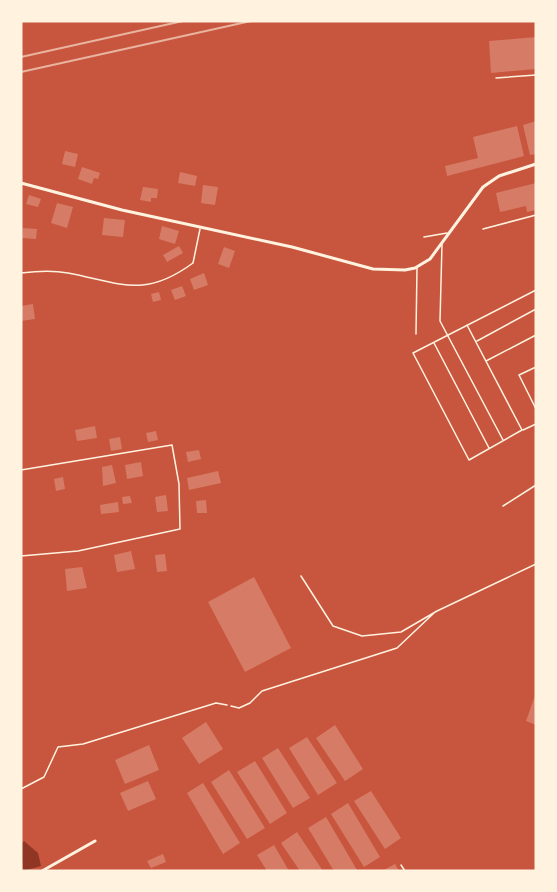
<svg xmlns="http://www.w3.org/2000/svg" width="557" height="892" viewBox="0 0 557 892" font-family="'Source Sans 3',sans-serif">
  <rect width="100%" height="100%" fill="#c8553d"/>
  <path fill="#8f3625" d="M24,841L38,853L41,866L23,871L21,844Z"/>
  <path fill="#d67c66" d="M536,37V69L491,73L489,41Z
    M536,121V154L530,155L523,125Z
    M517,126L524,156L447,176L445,166L478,158L473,137Z
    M65,151L78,154L75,167L62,164Z
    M82,167L100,173L98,179L94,178L92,184L78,179Z
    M180,172L197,176L195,186L178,183Z
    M536,183V210L527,212L526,206L500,212L496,193Z
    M203,185L218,187L215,205L201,203Z
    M143,187L158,189L157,198H151V202L140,200Z
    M29,195L41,199L38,207L26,204Z
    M57,203L73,207L67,228L51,223Z
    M104,218L125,220L123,237L102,235Z
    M162,226L179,231L175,244L159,239Z
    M23,228L37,229L36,239L22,238Z
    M179,246L183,253L167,262L163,255Z
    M224,247L235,251L229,268L218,264Z
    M204,273L208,285L194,290L190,279Z
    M182,286L186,296L175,300L171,290Z
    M159,292L161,300L153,302L151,294Z
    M33,304L35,319L21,321V306Z
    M95,426L97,438L77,441L75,430Z
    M156,431L158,440L148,442L146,433Z
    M120,437L122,449L111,451L109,439Z
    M199,450L201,459L188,462L186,452Z
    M141,462L143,476L127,479L125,465Z
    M112,465L116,483L103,486L102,467Z
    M218,471L221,483L189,490L187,478Z
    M63,477L65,489L56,491L54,479Z
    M166,495L168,511L157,512L155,497Z
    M130,496L132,503L123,504L122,497Z
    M206,500L207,513H197L196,501Z
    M118,502L119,512L101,514L100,505Z
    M131,551L135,569L117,572L114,555Z
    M165,554L167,571L157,572L155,555Z
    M82,567L87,588L67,591L65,569Z
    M254,577L291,648L245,672L208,602Z
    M536,693V725L526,721Z
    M206,722L223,749L199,764L182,738Z
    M335,725L363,769L345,781L316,738Z
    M307,737L337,783L318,795L289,748Z
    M149,745L159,770L125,784L115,760Z
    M278,748L310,798L293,808L262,758Z
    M255,761L287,813L270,824L237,772Z
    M229,770L265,828L247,839L211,782Z
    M148,781L156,799L128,811L120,793Z
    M203,783L240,843L223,854L187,793Z
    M371,791L401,838L385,849L354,801Z
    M348,803L380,857L364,867L331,814Z
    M326,817L357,870L355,871H334L308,828Z
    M297,832L323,871H300L281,843Z
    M274,845L289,871H267L257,855Z
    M163,854L166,862L151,868L147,861Z
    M395,864L399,871H382Z"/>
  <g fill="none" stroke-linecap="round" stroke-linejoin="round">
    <path stroke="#fff3e0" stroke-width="1.5" d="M21,789L44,777L58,747L83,744L216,703L227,705"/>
    <path stroke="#fff3e0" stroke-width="1.5" d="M496,78L536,75
      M483,229L536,215
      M424,237L447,233
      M442,244L440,321L503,440
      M21,273C37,271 52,270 68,273C121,283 144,299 193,263L200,229
      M467,325L522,430L469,460L413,353C454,332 495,311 536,290
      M416,334L417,268
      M477,341L536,309
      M434,343L489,448
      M486,361L536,335
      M536,367L519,375L536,409
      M523,430L536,424
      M21,470L172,445L179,484L180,529L78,551L21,556
      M503,506L536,485
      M301,576L333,626L362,636L401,632L437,611L536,564
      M231,706L239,708L250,703L262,691L397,648L434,613
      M401,865L405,871"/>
    <path stroke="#fff3e0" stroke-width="3" d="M21,183L122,210L292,247L373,269L405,270L415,268L430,259L483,187L499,176L536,164
      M42,871L95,841"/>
    <path stroke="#e9b49f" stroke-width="2" d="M21,57L183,21
      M21,72L251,21"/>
  </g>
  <rect width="557" height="892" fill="none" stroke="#fff3e0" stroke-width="45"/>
</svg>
